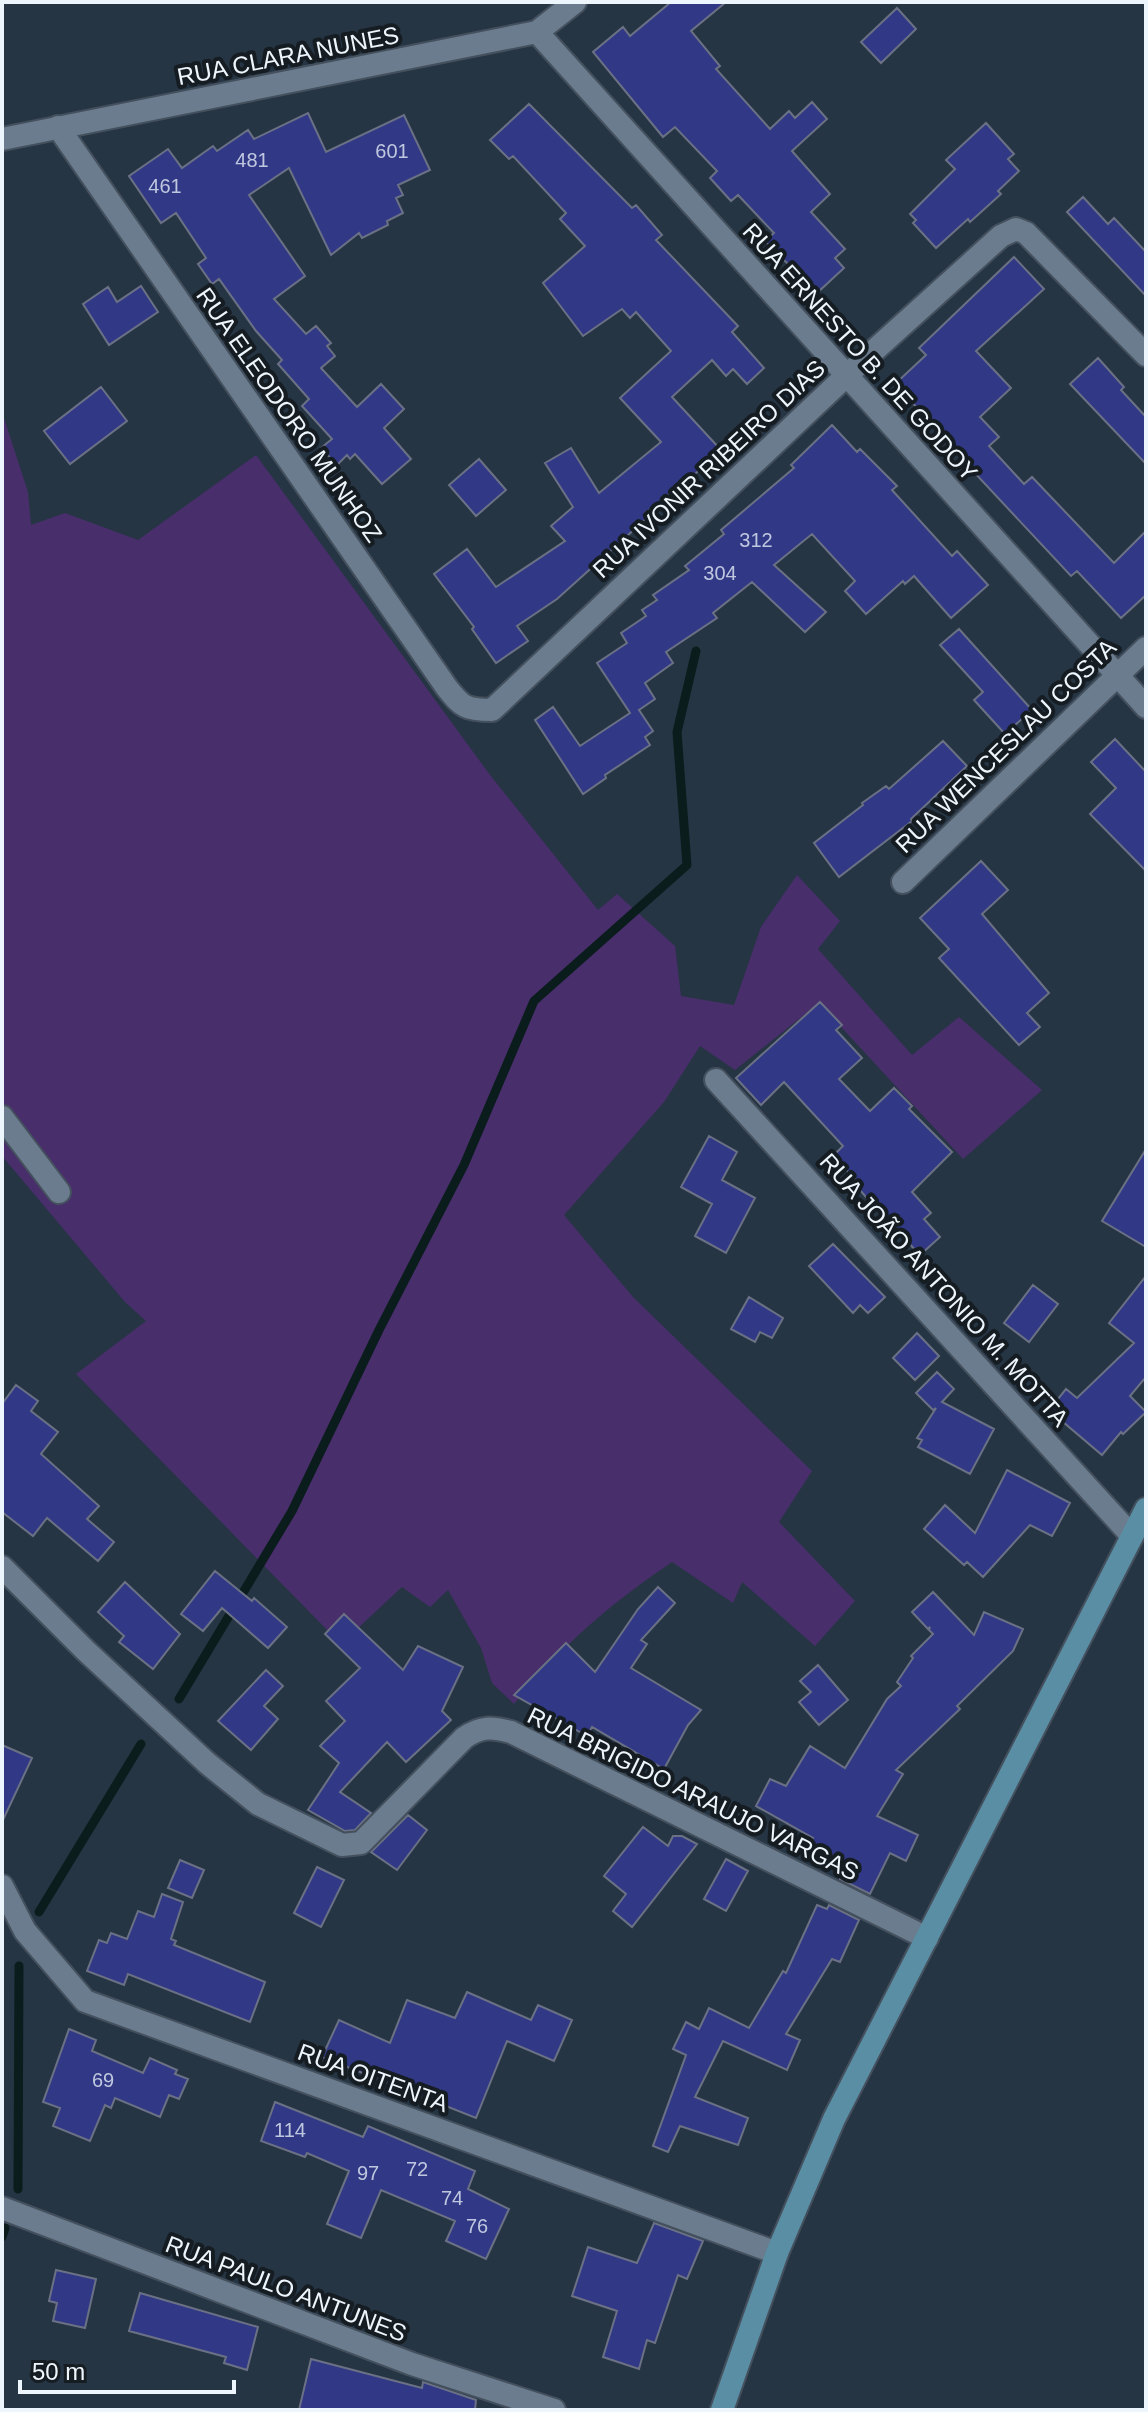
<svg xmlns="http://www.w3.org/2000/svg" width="1148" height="2412" viewBox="0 0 1148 2412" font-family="Arial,sans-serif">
  <rect width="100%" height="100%" fill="#263544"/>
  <path fill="#482e6b" d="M2,412L28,492L31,525L65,513L138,540L256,455L490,775L598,910L617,894L675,946L681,996L734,1005L761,927L797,875L840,921L818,949L912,1055L959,1017L1042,1090L963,1159L819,1003L735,1070L700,1046L664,1102L564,1215L633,1297L812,1471L779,1522L855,1601L815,1646L742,1582L733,1603L672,1562C610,1604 561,1646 514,1704L492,1683L481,1648L448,1590L430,1607L402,1587L358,1628L339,1642L76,1374L146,1321L125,1302L2,1156Z"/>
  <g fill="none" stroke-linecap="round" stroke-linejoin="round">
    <path stroke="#0a1d1c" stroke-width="9" d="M179,1699L292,1511L379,1330L464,1165L534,1001L687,865L677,732L696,651
      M39,1912L141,1744
      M18,2189L19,1966
      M2,2237L5,2228"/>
  </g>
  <path fill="#313986" stroke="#6b7185" stroke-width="2" d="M671,2H726L691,31L720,66L716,69L770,129L789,111L795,118L812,102L827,119L792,151L830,194L811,212L845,249L835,258L844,268L817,293L765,241L774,233L738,195L731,201L710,178L717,171L675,127L663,137L593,52L623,27L630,36Z
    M897,8L916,29L881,63L861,42Z
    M529,104L632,208L636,205L662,235L656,240L738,326L732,332L764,368L747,384L733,369L726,376L712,360L672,397L721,450L694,475L645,513L648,517L557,599L517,626L528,641L496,663L472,629L474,627L434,574L467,549L496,587L565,541L551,526L573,507L545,463L571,448L599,493L661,442L620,398L671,351L636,312L630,318L622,309L583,336L543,283L585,246L560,219L566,213L513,156L509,159L490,140Z
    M308,113L326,152L404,115L430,170L398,185L403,195L396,198L403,213L387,221L388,225L362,238L359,233L331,255L289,168L249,195L305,276L274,299L306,334L316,326L331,343L327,346L335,356L321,368L357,407L381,384L404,409L384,428L411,459L382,484L355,454L350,459L347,455L337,465L321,448L332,439L302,406L309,399L278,364L282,360L256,331L219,279L212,284L198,264L206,258L176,213L161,223L129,176L168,149L182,168L213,146L217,151L248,130L254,139Z
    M986,123L1014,154L1008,159L1019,171L998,191L1001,194L970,222L968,219L936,248L913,223L916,220L910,214L955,169L946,160Z
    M1083,197L1108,224L1114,218L1146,252V296L1067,212Z
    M1014,257L1044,289L976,351L1011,388L980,417L999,437L989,446L1024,484L1032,477L1114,563L1146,531V595L1121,618L1077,571L1071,576L944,440L946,439L895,384L926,355L919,348Z
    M141,286L158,312L109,345L83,304L108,287L117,302Z
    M1098,358L1124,387L1121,390L1146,417V464L1070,384Z
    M101,387L127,421L70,464L44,431Z
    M832,425L857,452L860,449L897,486L892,490L952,556L957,551L988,585L951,618L914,576L905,584L903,581L866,614L845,591L855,581L812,534L774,565L826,612L805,632L752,582L713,613L717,618L666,652L673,663L645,683L655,699L639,710L653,731L645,737L650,745L605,775L606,778L583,794L535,720L553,707L580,746L630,713L597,663L627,643L621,633L646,616L642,610L657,600L653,595L689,570L685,566L724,534L721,530L794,468L791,465Z
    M479,459L506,490L476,516L449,485Z
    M959,629L1032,710L1005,734L974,700L983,692L940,645Z
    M1115,739L1146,772V871L1090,814L1116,788L1091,762Z
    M943,741L967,766L911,819L912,821L839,877L814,843L863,805L862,803L886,786L889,789Z
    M981,861L1008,890L982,914L1049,993L1027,1013L1040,1027L1019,1045L939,958L949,949L920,918Z
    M820,1002L842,1025L836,1030L862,1058L839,1079L870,1111L894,1088L912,1106L909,1109L952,1152L912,1192L931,1213L924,1219L940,1237L920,1255L871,1203L854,1183L857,1181L833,1156L843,1146L784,1082L761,1105L736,1078Z
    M709,1136L737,1152L722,1180L755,1198L726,1253L695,1236L712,1204L681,1187Z
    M1146,1149V1247L1102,1221Z
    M833,1244L885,1297L868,1313L860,1305L853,1313L809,1266Z
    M1146,1276V1377L1130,1396L1146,1412L1123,1434L1121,1432L1102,1455L1049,1410L1066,1389L1077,1398L1134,1343L1109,1323Z
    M1033,1285L1058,1304L1029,1342L1004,1323Z
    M749,1297L783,1318L772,1338L760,1332L755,1342L731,1329Z
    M917,1333L939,1356L915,1380L893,1358Z
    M937,1372L954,1389L942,1402L994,1429L970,1474L918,1447L922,1440L917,1438L936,1408L933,1410L916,1393Z
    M16,1385L38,1401L31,1411L58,1432L41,1454L99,1506L87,1519L114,1542L98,1561L47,1518L33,1536L2,1512V1404Z
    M1007,1470L1070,1503L1052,1536L1030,1525L983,1577L967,1562L964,1565L924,1529L945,1505L975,1533Z
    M215,1571L252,1601L254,1598L287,1627L268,1648L222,1608L203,1631L181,1614Z
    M125,1582L180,1634L153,1669L119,1642L124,1636L98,1612Z
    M658,1587L675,1603L641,1640L647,1644L631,1668L701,1710L688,1725L664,1769L592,1727L587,1736L514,1695L566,1643L595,1672L638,1609Z
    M933,1592L974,1635L984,1612L1023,1629L1013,1651L957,1706L960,1709L896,1770L903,1774L877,1816L918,1835L906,1861L890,1853L870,1894L840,1879L847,1863L810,1845L813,1838L756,1806L770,1779L786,1786L810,1746L845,1768L887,1699L901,1686L897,1682L913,1658L911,1656L933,1634L929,1630L930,1627L928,1629L912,1612Z
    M344,1614L403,1670L418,1646L463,1667L442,1711L451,1720L406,1762L387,1742L340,1792L371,1813L355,1830L345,1831L308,1810L339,1763L320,1746L345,1721L326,1701L360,1668L325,1634Z
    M818,1665L848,1700L819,1725L799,1702L811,1692L800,1681Z
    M266,1670L283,1686L264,1706L278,1719L251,1750L218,1721Z
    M2,1745L32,1758L2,1822Z
    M408,1815L427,1830L397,1870L371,1852Z
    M643,1827L668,1846L673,1836H682L697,1844L632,1927L613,1911L626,1894L604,1876Z
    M726,1859L748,1871L726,1911L704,1899Z
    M180,1860L204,1870L192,1898L168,1888Z
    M317,1867L344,1880L321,1927L294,1913Z
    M162,1894L183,1902L171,1939L176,1941L174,1945L265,1982L250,2022L128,1974L124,1985L87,1971L99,1940L107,1943L111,1933L127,1939L138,1911L154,1917Z
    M817,1905L827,1909L829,1905L859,1920L840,1962L832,1959L786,2034L800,2040L787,2070L723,2041L695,2097L748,2118L738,2145L680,2126L668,2152L653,2146L686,2055L673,2049L686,2022L699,2029L709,2008L749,2028L783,1971L786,1973Z
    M467,1992L531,2020L538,2005L572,2020L554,2061L507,2041L476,2118L322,2057L339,2020L390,2043L407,2000L455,2018Z
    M69,2029L96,2040L92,2051L143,2073L150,2058L177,2070L175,2074L188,2079L179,2099L169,2095L160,2117L115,2098L111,2108L105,2105L90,2141L53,2126L60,2108L43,2102Z
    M275,2102L363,2137L368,2126L475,2171L468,2189L509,2209L486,2259L446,2241L455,2221L381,2190L361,2238L327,2224L349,2171L307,2153L305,2157L261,2141Z
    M654,2223L703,2241L687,2279L678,2275L655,2343L647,2340L639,2369L603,2357L617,2311L572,2296L588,2247L637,2263Z
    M56,2270L96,2279L85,2328L53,2321L57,2303L49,2301Z
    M140,2293L258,2327L247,2370L224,2363L226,2357L129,2331Z
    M311,2359L422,2388L423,2382L476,2400L475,2410H299Z"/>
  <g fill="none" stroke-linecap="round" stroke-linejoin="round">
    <g stroke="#44505d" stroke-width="26">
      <path id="minor" d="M537,32L1146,707
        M58,127L447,688C462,707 466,710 492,710L846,376L1001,236L1016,229L1026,233L1146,355
        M903,882L1146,648
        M716,1080L1132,1536
        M2,1117L59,1192
        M2,1567L85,1650L207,1763L258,1804L342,1845L361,1843L464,1738C481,1726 492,1727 511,1732L927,1938
        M2,1886L25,1931L85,2001L777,2253
        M2,2208L412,2364L554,2410"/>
    </g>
    <g stroke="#44505d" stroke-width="26">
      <path id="tertiary" d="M2,139L537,32L575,2"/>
    </g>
    <g stroke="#44505d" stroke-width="26">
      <path id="secondary" d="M722,2410L777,2253L834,2119L1146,1509"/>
    </g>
    <use href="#minor" stroke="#6a7c8d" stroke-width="22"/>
    <use href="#tertiary" stroke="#6a7c8d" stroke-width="22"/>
    <use href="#secondary" stroke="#5a8ea4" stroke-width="22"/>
  </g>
  <g text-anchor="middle" stroke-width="8" stroke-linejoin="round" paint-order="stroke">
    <g font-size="20" fill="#bfc7df">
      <text x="392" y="158">601</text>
      <text x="252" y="167">481</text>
      <text x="165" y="193">461</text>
      <text x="756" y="547">312</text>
      <text x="720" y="580">304</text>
      <text x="103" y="2087">69</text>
      <text x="290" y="2137">114</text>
      <text x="417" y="2176">72</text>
      <text x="368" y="2180">97</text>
      <text x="452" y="2205">74</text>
      <text x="477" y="2233">76</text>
    </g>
    <g font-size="24" fill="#eef6fd" stroke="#151c22">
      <text transform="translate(288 56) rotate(-11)" y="8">RUA CLARA NUNES</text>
      <text transform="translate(860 352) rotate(48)" y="8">RUA ERNESTO B. DE GODOY</text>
      <text transform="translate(289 415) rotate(55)" y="8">RUA ELEODORO MUNHOZ</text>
      <text transform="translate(709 469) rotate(-43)" y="8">RUA IVONIR RIBEIRO DIAS</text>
      <text transform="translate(1006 746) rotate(-44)" y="8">RUA WENCESLAU COSTA</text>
      <text transform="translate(944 1290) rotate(48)" y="8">RUA JOÃO ANTONIO M. MOTTA</text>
      <text transform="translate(693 1794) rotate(26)" y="8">RUA BRIGIDO ARAUJO VARGAS</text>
      <text transform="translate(373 2078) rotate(20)" y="8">RUA OITENTA</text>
      <text transform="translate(286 2289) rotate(21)" y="8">RUA PAULO ANTUNES</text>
    </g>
  </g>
  <rect width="1148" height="2412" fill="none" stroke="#eef6fd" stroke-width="8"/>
  <path d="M20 2380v12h214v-12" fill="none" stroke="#eef6fd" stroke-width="4"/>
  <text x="32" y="2380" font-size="24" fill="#eef6fd" stroke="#151c22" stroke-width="6" paint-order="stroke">50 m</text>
</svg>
